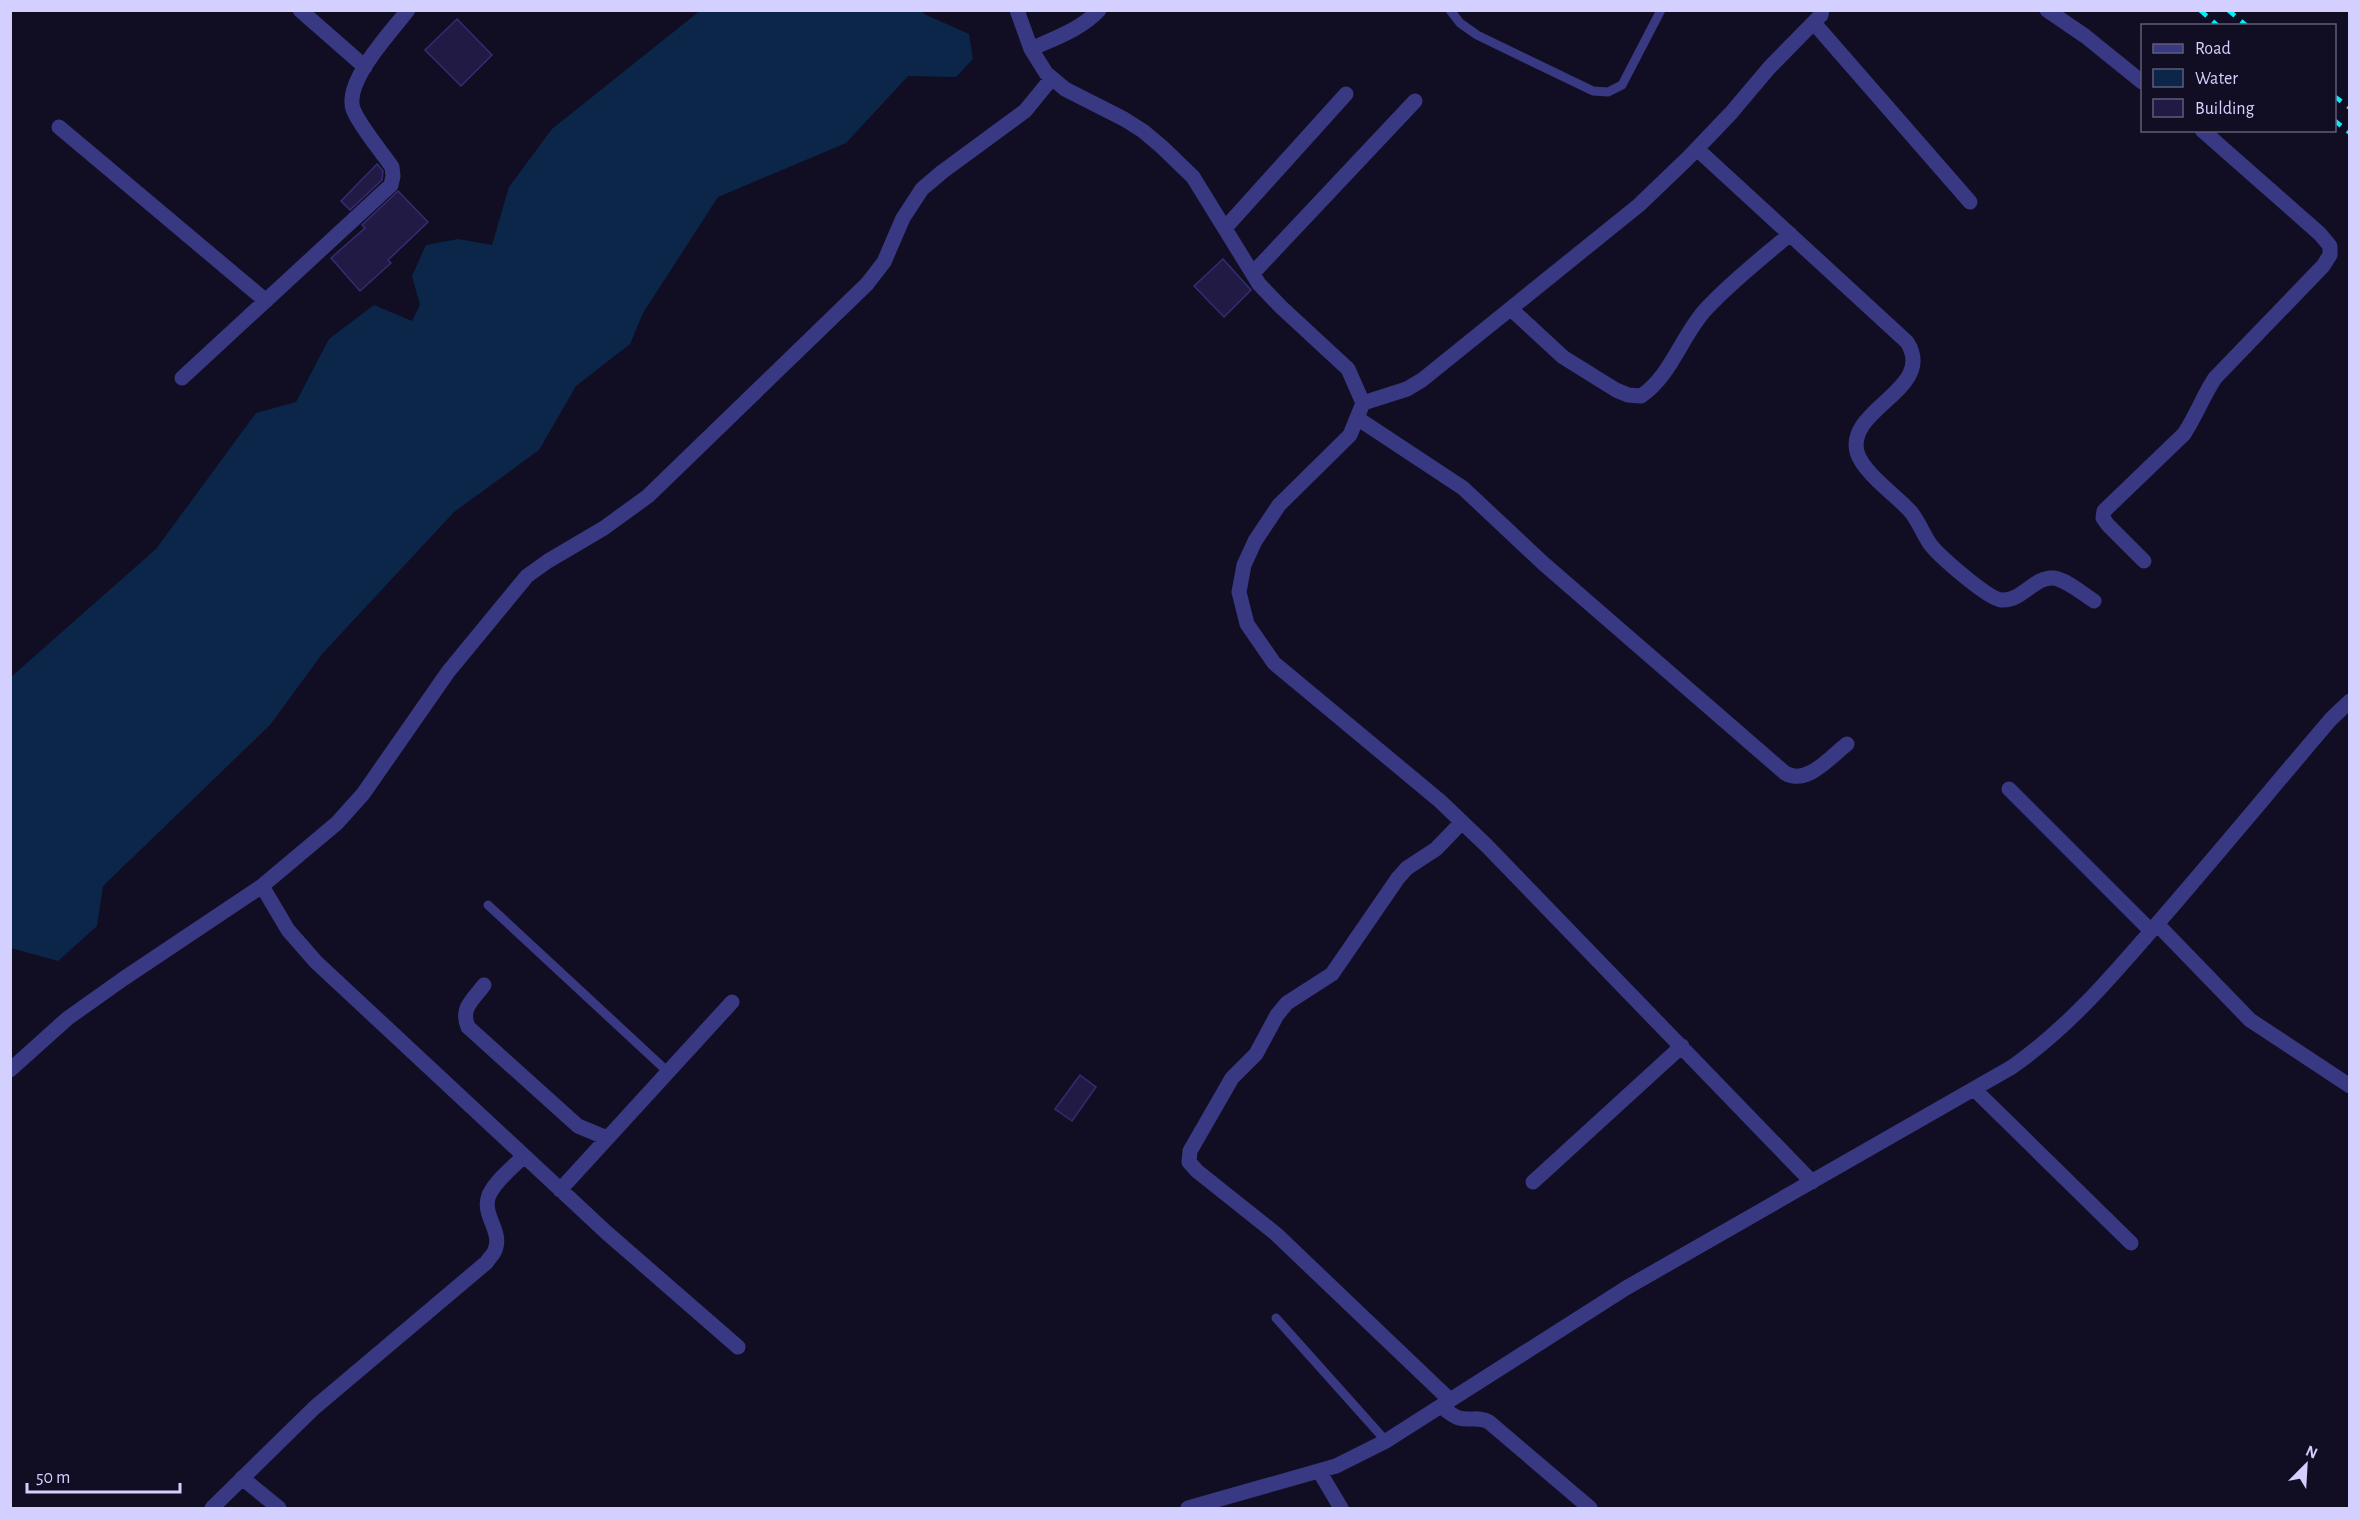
<svg xmlns="http://www.w3.org/2000/svg" width="2360" height="1519" viewBox="0 0 2360 1519" font-family="'Alegreya Sans',sans-serif">
  <rect width="100%" height="100%" fill="#110e23"/>
  <path fill="#0c2649" d="M701,10L922,11L924,14L969,34L973,59L956,77L908,76L846,143L718,197L643,313L630,344L576,386L539,450L454,512L322,654L270,725L103,886L97,926L58,961L11,948V677L156,549L256,413L296,402L329,339L374,305L412,321L420,305L412,276L426,245L458,239L492,245L509,187L552,129Z"/>
  <path fill="#201a44" stroke="#362c71" stroke-width="1.5" d="M457,19L492,55L461,86L425,50Z
    M377,164L383,171L382,180L350,210L341,201Z
    M398,191L428,222L388,260L391,263L360,291L331,258L365,228L362,225Z
    M1223,259L1251,290L1224,317L1194,286Z
    M1080,1075L1096,1087L1072,1121L1055,1109Z"/>
  <g fill="none" stroke-linecap="round" stroke-linejoin="round">
    <path stroke="#393983" stroke-width="9" d="M1450,10L1460,23L1477,35L1593,91L1608,92L1622,85L1661,10
      M488,905L668,1072
      M1276,1318L1386,1441"/>
    <path stroke="#393983" stroke-width="15" d="M300,10L365,67
      M1017,10L1031,49L1046,73L1065,89L1124,119L1143,131L1162,147L1193,177L1259,284L1281,307L1348,369L1363,403L1350,435L1279,505L1255,541L1244,565L1239,592L1247,624L1274,663L1440,801L1487,846L1812,1182
      M2047,10L2085,36L2142,82
      M1814,23L1970,202
      M1031,49C1055,38 1080,30 1099,10
      M59,127L266,301
      M1697,149L1907,342C1937,389 1846,408 1857,452C1863,473 1897,496 1911,512C1919,522 1923,534 1930,544C1939,556 1987,598 2001,600C2022,602 2034,576 2054,578C2067,580 2083,594 2094,601
      M1226,227L1346,94
      M1253,273L1415,101
      M1511,309L1563,357L1616,390L1628,395L1641,396C1672,375 1682,334 1707,308C1732,281 1762,258 1790,234
      M182,378L391,185L393,176L392,167C381,151 359,125 353,109C344,81 391,32 408,10
      M1363,403L1407,389L1422,380L1639,205L1688,158L1731,113L1769,68L1821,15L1822,10
      M1357,418L1463,488L1544,564L1785,773C1807,786 1830,757 1847,744
      M2144,561L2108,525L2103,518L2104,511L2184,434C2196,416 2203,396 2215,378L2323,266L2330,255V246L2320,234L2202,130
      M2009,789L2151,931
      M262,886L288,930L316,962L607,1233L738,1347
      M2157,924L2250,1020L2350,1086
      M484,985C473,1000 460,1008 468,1027L578,1126L607,1138
      M10,1070L68,1018L123,979L262,886L337,823L363,794L448,672L527,576L548,561L604,528L648,496L867,284L884,262L903,218L922,189L942,172L1025,111L1052,78
      M1975,1090L2131,1243
      M1533,1182L1682,1046
      M560,1190L732,1002
      M1450,1400L1276,1234L1197,1171L1189,1162L1190,1151L1232,1078L1256,1054L1277,1015L1287,1003L1332,974L1398,878L1407,868L1436,849L1462,822
      M1441,1406C1446,1410 1452,1416 1459,1418C1470,1421 1479,1416 1489,1422L1590,1508
      M1319,1471L1341,1508
      M242,1478L279,1508
      M212,1508L314,1408L487,1262C489,1258 494,1254 495,1250C503,1231 481,1215 489,1195C496,1180 513,1167 524,1156
      M1188,1508L1336,1466L1386,1441L1626,1288L2012,1067C2070,1026 2111,977 2157,924C2216,856 2273,787 2331,719L2350,701"/>
    <path stroke="#00effb" stroke-width="4.5" stroke-dasharray="9 8" stroke-linecap="butt" d="M2200,10L2218,26
      M2228,10L2247,26
      M2334,96L2350,108
      M2334,120L2350,133"/>
  </g>
  <rect width="2360" height="1519" fill="none" stroke="#d3d0ff" stroke-width="24"/>
  <rect x="2141" y="24" width="195" height="108" fill="#110e23" stroke="#5f5c7b" stroke-width="1.5"/>
  <rect x="2153" y="44" width="30" height="9" fill="#393983" stroke="#5f5c7b" stroke-width="1.5"/>
  <text x="2195" y="54" font-size="18" fill="#d3d0ff">Road</text>
  <rect x="2153" y="69" width="30" height="18" fill="#0c2649" stroke="#5f5c7b" stroke-width="1.5"/>
  <text x="2195" y="84" font-size="18" fill="#d3d0ff">Water</text>
  <rect x="2153" y="99" width="30" height="18" fill="#201a44" stroke="#5f5c7b" stroke-width="1.5"/>
  <text x="2195" y="114" font-size="18" fill="#d3d0ff">Building</text>
  <g transform="translate(2306 1465) rotate(24)" stroke="#110e23" stroke-width="4.5" paint-order="stroke">
  <path d="M0-4.5L10 22L0 15L-10 22Z" fill="#d3d0ff"/>
  <text y="-9" font-size="16" font-weight="bold" text-anchor="middle" fill="#d3d0ff">N</text>
  </g>
  <path d="M27 1483v9h153v-9" fill="none" stroke="#d3d0ff" stroke-width="3"/>
  <text x="36" y="1483" font-size="18" fill="#d3d0ff" stroke="#110e23" stroke-width="4.5" paint-order="stroke">50 m</text>
</svg>
